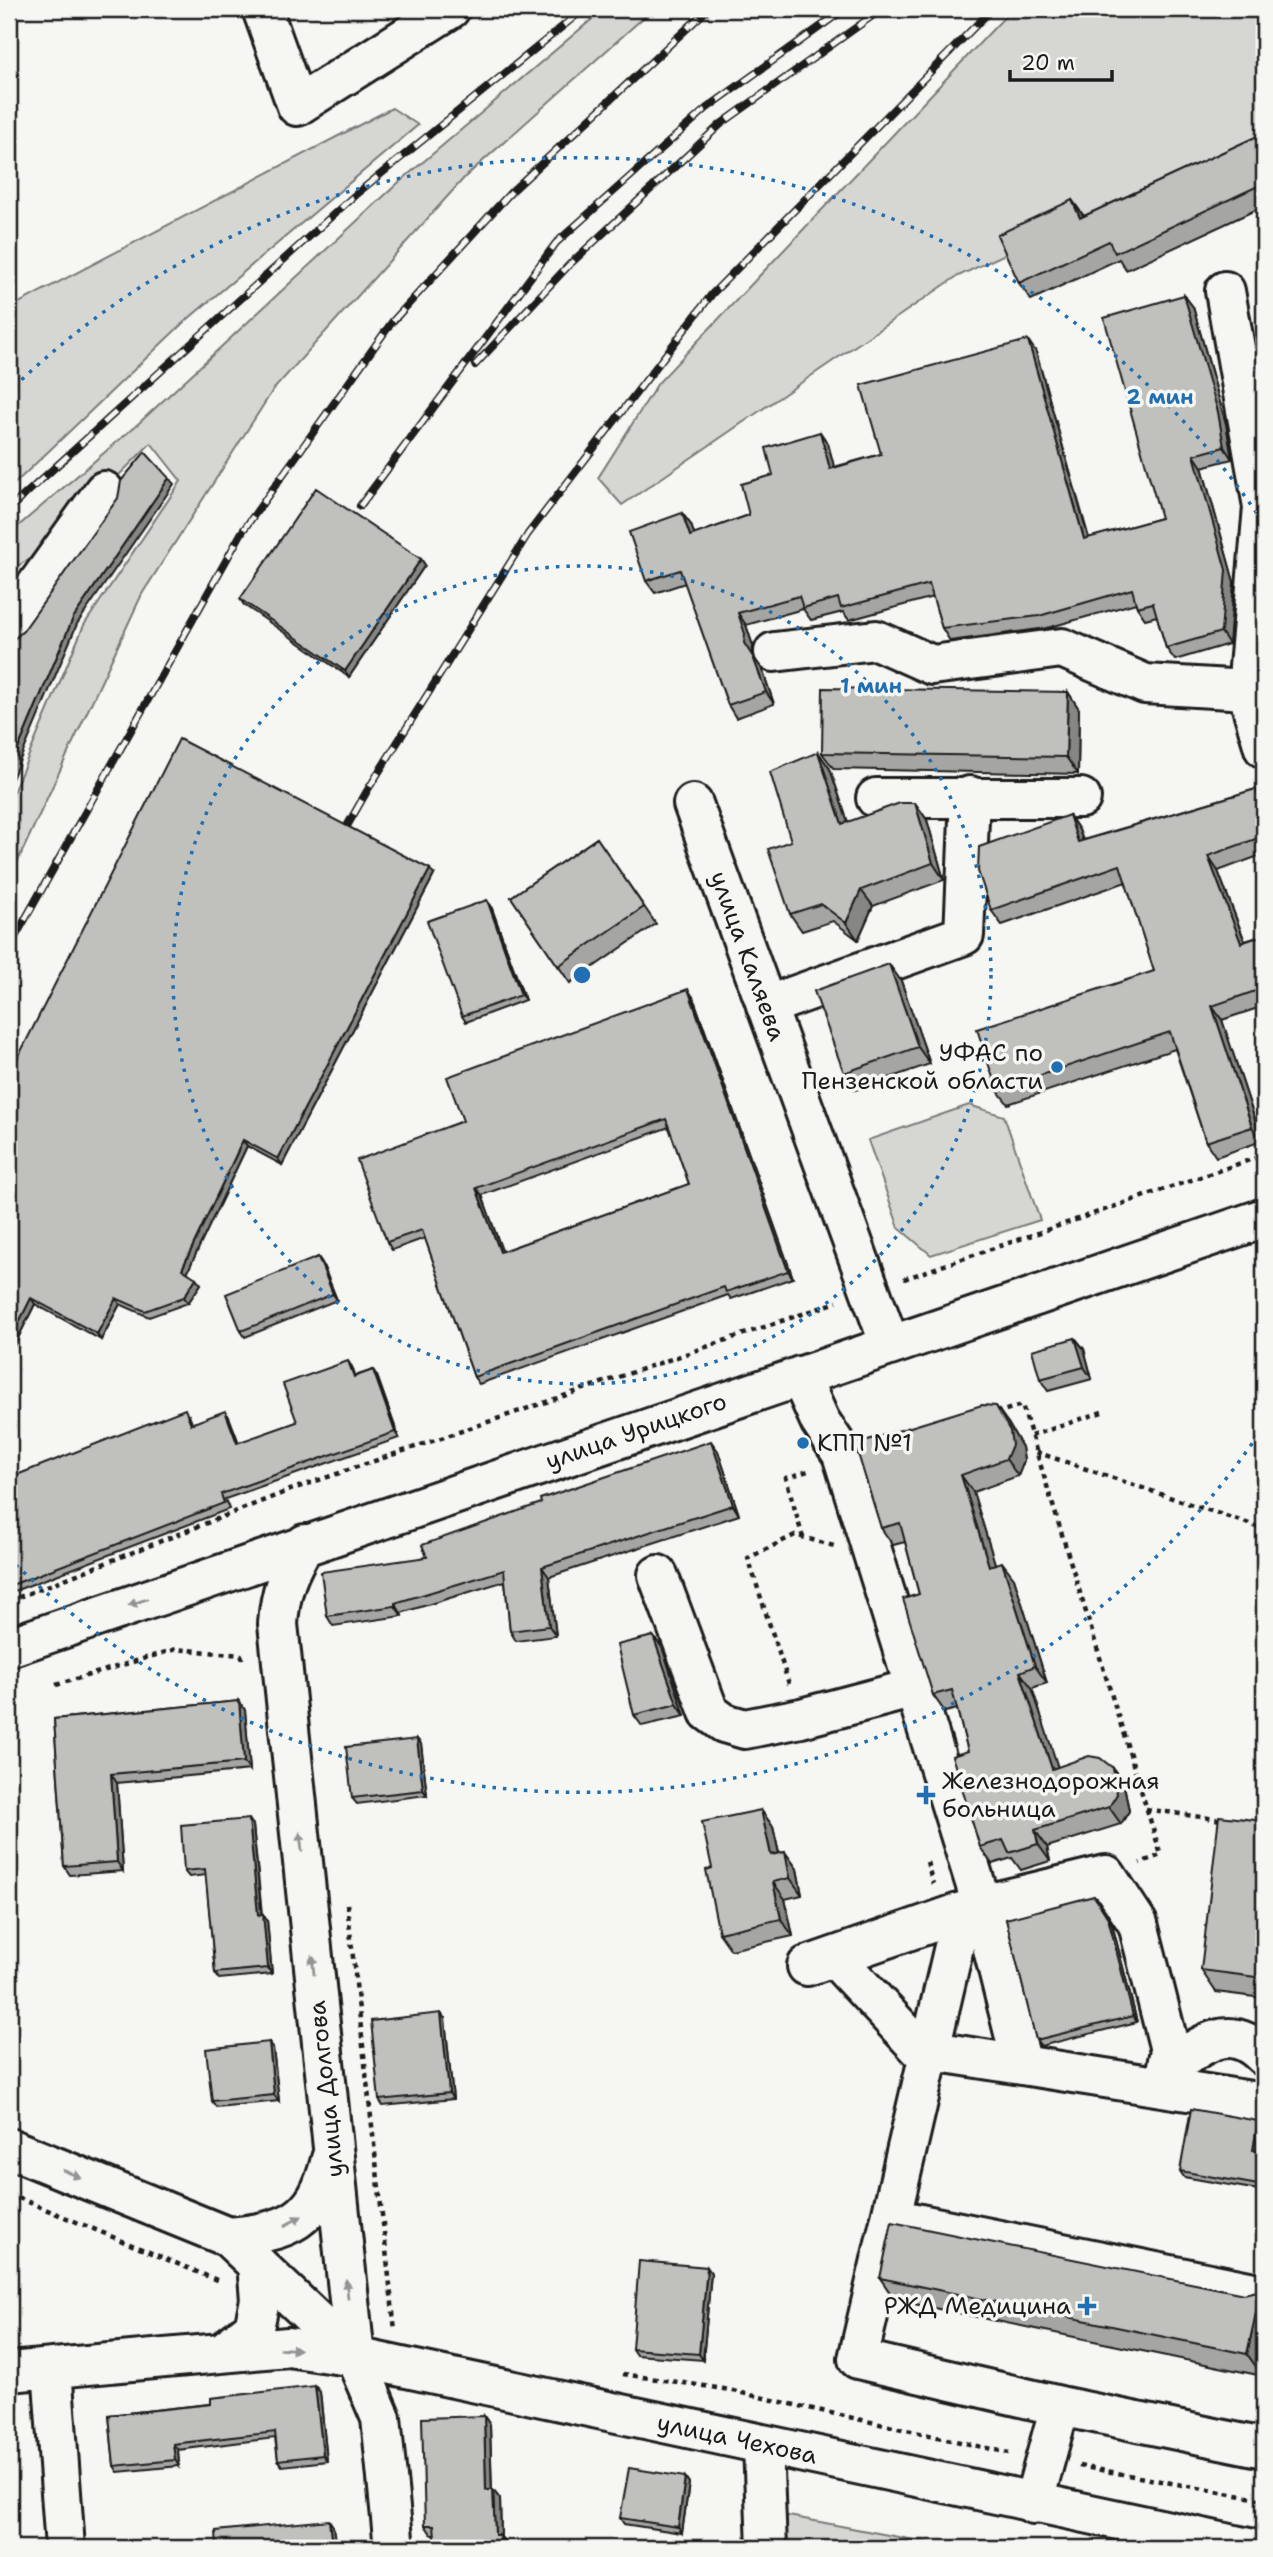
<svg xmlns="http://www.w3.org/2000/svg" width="1273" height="2557" viewBox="0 0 1273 2557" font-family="'Shantell Sans',sans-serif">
  <rect width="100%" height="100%" fill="#f6f6f2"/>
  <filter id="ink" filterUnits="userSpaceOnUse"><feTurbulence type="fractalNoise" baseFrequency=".0143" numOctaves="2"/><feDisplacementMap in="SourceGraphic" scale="14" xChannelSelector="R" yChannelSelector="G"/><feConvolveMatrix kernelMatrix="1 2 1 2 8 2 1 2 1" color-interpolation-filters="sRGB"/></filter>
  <g filter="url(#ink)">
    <path fill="#d6d6d2" stroke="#797977" stroke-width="2" d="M604,9H653L465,177L273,390L142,594L9,880V802L84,625L181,481L151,443L44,550L9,571V534L139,423L397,184Z
      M1012,9H1264V156L1084,217L956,277L622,505L598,478L658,383Z
      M392,108L418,125L182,324L9,489V308Z
      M969,1105L1004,1116L1040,1220L931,1255L899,1228L868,1140Z
      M778,2514L956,2548H780Z"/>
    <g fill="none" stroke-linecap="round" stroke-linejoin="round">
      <g stroke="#1c1c1c" stroke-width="44">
        <path id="minor" d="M262,9L297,106L450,9
          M1225,291L1263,507L1247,690L1264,748
          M9,624L104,491
          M774,652L876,640L932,665L1062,648L1145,684L1247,690
          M876,798H1081
          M693,804L890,1345
          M766,1006L964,935L970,796
          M800,1376L820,1421L842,1454L982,1905L807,1966
          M658,1575L709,1712L724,1723L745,1729L801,1718L915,1688
          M962,1912L858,2359L1060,2406
          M834,1957L920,2049L1022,2065
          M1166,2071C1198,2047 1228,2019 1264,2056
          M1163,2087L1170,2050L1138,1924L1106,1875L982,1905L1022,2065L1264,2103
          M891,2218L1264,2294
          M224,2351L254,2328L260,2300L257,2264
          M52,2368L65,2548
          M9,2372L288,2347L355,2357
          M763,2445L767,2548
          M1033,2504L1060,2406L1264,2448"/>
      </g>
      <g stroke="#1c1c1c" stroke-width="44">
        <path id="major" d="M305,1544C288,1571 280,1592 278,1624L355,2357L381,2418L394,2548
          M9,1647L1264,1218
          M9,2148L228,2237L355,2357
          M228,2237C289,2231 316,2222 331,2159
          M355,2357L1249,2548"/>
      </g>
      <path stroke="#1c1c1c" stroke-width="4.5" stroke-dasharray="5 5" stroke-linecap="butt" d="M904,1279L1264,1155
        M996,1413L1022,1405L1161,1855L1140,1863
        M1031,1436L1102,1412
        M1036,1452L1264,1529
        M803,1538L786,1478L811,1470
        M9,1601L293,1489L837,1302
        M789,1684L748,1558L795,1535L834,1546
        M56,1685L176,1649L241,1655L243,1660
        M1146,1809L1222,1820
        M1257,1824L1264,1740
        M927,1862L933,1884
        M347,1904L395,2330
        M9,2194L219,2281
        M623,2374L724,2389L1009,2453
        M1079,2466L1264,2500"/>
      <use href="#minor" stroke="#f6f6f2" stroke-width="38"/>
      <use href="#major" stroke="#f6f6f2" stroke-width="38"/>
      <g stroke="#1c1c1c" stroke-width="8">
        <path id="rail" d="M475,365L569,265L721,124L882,9
          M360,506L556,243L707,108L845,9
          M9,509L355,195L584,9
          M338,842L367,791L528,534L712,294L992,9
          M9,948L242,532L392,322L512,191L708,9"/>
      </g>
      <use href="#rail" stroke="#f6f6f2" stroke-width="5" stroke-dasharray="16" stroke-linecap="butt"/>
    </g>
    <path fill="#a5a5a3" stroke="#1c1c1c" stroke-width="2" fill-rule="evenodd" d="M1264,133V206L1126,270L1119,259L1031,300L1019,283L1072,200L1084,216Z
      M1184,295L1193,307L1226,424L1232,459L1202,467L1234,582L1229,644L1175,660L1166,648L1157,616L1145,619L1137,607L1136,603L1047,628L950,641L942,628L933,597L849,620L843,612L811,620L803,609L746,625L753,646L752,655L762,669L774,704L736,718L728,705L685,583L655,593L646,581L682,513L691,525L694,535L749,515L773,475L820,432L828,444L834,467L881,454L1036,352L1089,538L1161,518Z
      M421,559L425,565L349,677L244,605L240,599Z
      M1068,692L1079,709L1078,774L834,769L822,753Z
      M818,752L830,769L848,822L915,803L927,820L944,880L873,906L858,940L833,921L802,931L790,914L791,841Z
      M1256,789L1264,801V854L1218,871L1245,941L1264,935V1006L1222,1020L1262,1141L1216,1157L1206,1142L1175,1049L1008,1104L997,1090L1154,971L1126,882L1002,925L991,910L1069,815L1079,830L1083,840Z
      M597,838L656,924L570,983L511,897Z
      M434,875L282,1165L247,1146L187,1272L201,1284L188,1303L149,1317L120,1304L101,1340L35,1304L9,1356V1075Z
      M491,906L525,1000L466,1022L462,1016Z
      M901,981L930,1064L855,1090L844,1073Z
      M693,997L793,1278L731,1299L728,1295L479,1384L474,1377L425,1238L392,1250L387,1242L463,1121ZM669,1127L689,1184L502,1251L482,1195Z
      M318,1257L322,1263L337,1300L245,1337L241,1331Z
      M1075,1338L1084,1349L1092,1379L1048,1391L1040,1379Z
      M352,1367L355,1376L373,1370L377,1376L399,1438L225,1499L229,1509L9,1593V1478L189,1415L192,1423L229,1417L239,1443L297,1422Z
      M1008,1423L1022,1447L1024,1461L1018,1476L973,1492L995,1564L1014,1578L1047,1683L1032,1688L1057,1767L1113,1768L1124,1785L1129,1811L1121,1824L1047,1847L1050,1861L1021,1870L1012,1858L992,1864L980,1847L968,1751L957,1709L945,1712L933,1695L919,1594L905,1542L893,1545L881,1528Z
      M718,1451L739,1515L549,1577L556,1636L516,1641L510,1631L505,1581L401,1613L402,1616L333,1626L327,1616L427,1557Z
      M653,1636L662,1647L685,1716L642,1726L634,1715Z
      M239,1701L245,1710L250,1770L117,1783L123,1871L70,1875L64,1866L54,1719Z
      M417,1739L421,1744L427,1795L357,1804L352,1798Z
      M761,1810L773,1827L779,1853L785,1852L797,1869L802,1895L785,1899L793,1936L731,1950L719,1933L712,1868Z
      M1264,1821V1998L1216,1992L1201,1970Z
      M253,1825L262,1914L267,1920L272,1974L219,1979L215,1973L206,1875L189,1877L184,1871Z
      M1112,1924L1137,2022L1041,2046L1036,2040Z
      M445,2019L453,2099L383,2106L379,2100Z
      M269,2042L273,2048L279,2101L216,2107L212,2101Z
      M1262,2127L1258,2151L1264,2153V2191L1184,2177L1180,2171Z
      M707,2267L711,2273L703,2360L636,2355L632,2349Z
      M880,2278L1244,2294L1261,2290L1264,2295V2368L1263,2376L895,2300Z
      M320,2392L327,2461L282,2466L278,2460L275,2438L178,2450L179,2466L118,2472L114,2466L109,2415Z
      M484,2416L490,2425L492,2490H493L500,2499L501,2537L506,2544L507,2548H436L435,2534H431L425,2525Z
      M685,2477L689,2483L682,2533L624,2524L620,2518Z"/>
    <path fill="#868684" stroke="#1c1c1c" stroke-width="2" d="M1072,200L1084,217L1080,218Z
      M1184,295L1193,307L1226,424L1232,459L1224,447Z
      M1028,340L1036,352L1092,551L1084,539Z
      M820,432L828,444L838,481L830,469Z
      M1194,455L1202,467L1234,582L1229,644L1221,632Z
      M169,478L174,484L77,624L9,786V770L73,618Z
      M682,513L691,525L699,548L690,536Z
      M421,559L425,565L349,677L345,671Z
      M738,613L746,625L753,646L752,655L762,669L774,704L766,692L744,643Z
      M1068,692L1079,709L1078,774L1066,757Z
      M818,752L830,769L854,841L842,824Z
      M1256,789L1264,801V814Z
      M915,803L927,820L944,880L933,863Z
      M1069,815L1079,830L1088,856L1078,842Z
      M1208,856L1218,871L1251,958L1241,943Z
      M430,869L434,875L282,1165L278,1159Z
      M861,890L873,906L858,940L846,923Z
      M487,900L491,906L525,1000L521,995Z
      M889,964L901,981L930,1064L918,1047Z
      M688,989L693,997L793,1278L788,1271Z
      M1212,1006L1222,1020L1262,1141L1252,1127Z
      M243,1140L247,1146L186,1275L182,1269Z
      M476,1188L482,1195L505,1259L500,1252Z
      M318,1257L322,1263L337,1300L333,1294Z
      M196,1278L201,1284L188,1303L184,1297Z
      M31,1298L35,1304L9,1356V1342Z
      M116,1298L120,1304L101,1340L97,1334Z
      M1075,1338L1084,1349L1092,1379L1084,1367Z
      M348,1361L352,1367L358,1383L354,1377Z
      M373,1370L377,1376L399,1438L395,1432Z
      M996,1406L1008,1423L1022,1447L1024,1461L1018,1476L1006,1459Z
      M225,1411L229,1417L241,1449L237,1443Z
      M711,1441L718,1451L739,1515L733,1505Z
      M961,1475L973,1492L1001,1583L989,1566Z
      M1002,1562L1014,1578L1047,1683L1035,1666Z
      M542,1567L549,1577L556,1636L549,1626Z
      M395,1603L401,1613L402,1616L395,1606Z
      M653,1636L662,1647L685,1716L677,1704Z
      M1020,1672L1032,1688L1064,1786L1052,1769Z
      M239,1701L245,1710L250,1770L244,1762Z
      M417,1739L421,1744L427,1795L423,1790Z
      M1113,1768L1124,1785L1129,1811L1121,1824L1109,1807Z
      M111,1774L117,1783L123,1871L117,1862Z
      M761,1810L773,1827L783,1872L771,1855Z
      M249,1819L253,1825L262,1921L258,1915Z
      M1035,1830L1047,1847L1050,1861L1038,1844Z
      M785,1852L797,1869L802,1895L790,1878Z
      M773,1882L785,1899L793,1936L781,1919Z
      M1094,1896L1112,1924L1137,2022L1133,2016Z
      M263,1914L267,1920L272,1974L268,1968Z
      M441,2013L445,2019L453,2099L449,2093Z
      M269,2042L273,2048L279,2101L274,2095Z
      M1258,2121L1262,2127L1257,2156L1253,2150Z
      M707,2267L711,2273L703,2360L699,2354Z
      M1261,2290L1264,2295V2368L1263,2376L1247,2354Z
      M315,2386L320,2392L327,2461L323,2455Z
      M484,2416L490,2425L492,2500L486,2490Z
      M173,2444L178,2450L179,2466L175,2460Z
      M685,2477L689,2483L682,2533L678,2527Z
      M493,2490L500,2499L501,2537L506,2544L507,2548H501L495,2535Z
      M329,2520L333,2526L336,2548H332Z"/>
    <path fill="#c0c0bd" stroke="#1c1c1c" stroke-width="2" fill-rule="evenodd" d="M1264,133V192L1260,185L1115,253L1109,241L1019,283L997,235L1072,200L1080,218Z
      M1184,295L1218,412L1224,447L1194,455L1226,570L1221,632L1166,648L1153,603L1137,607L1132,589L1039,616L942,628L929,584L841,608L838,598L803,608L799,596L738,613L745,634L744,643L753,657L766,692L728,705L680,570L646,581L629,532L682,513L690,536L749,515L741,484L773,475L766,448L820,432L830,469L881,454L861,385L1028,340L1084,539L1161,518L1104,318Z
      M145,452L169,478L73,618L9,770V639L15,638L23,631L118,498L121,481Z
      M316,488L421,559L345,671L240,599Z
      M823,688L1068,692L1066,757L822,753Z
      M179,739L430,869L278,1159L243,1140L182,1269L196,1278L184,1297L145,1311L116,1298L97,1334L31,1298L9,1342V1075Z
      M818,752L842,824L900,803H915L933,863L861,890L846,923L821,904L790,914L768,849L791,841L770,772Z
      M1256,789L1264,814V836L1208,856L1241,943L1264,935V988L1212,1006L1252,1127L1206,1142L1170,1032L997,1090L977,1029L1154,971L1120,865L991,910L978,871L979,847L1069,815L1078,842Z
      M597,838L644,907L558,966L511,897Z
      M487,900L521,995L462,1016L427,921Z
      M889,964L918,1047L844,1073L814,991Z
      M688,989L788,1271L726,1292L724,1287L474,1377L422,1230L387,1242L357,1160L463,1121L447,1077ZM666,1119L689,1184L500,1252L476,1188Z
      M318,1257L333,1294L241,1331L226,1294Z
      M1075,1338L1084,1367L1040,1379L1032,1350Z
      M348,1361L354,1377L373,1370L395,1432L221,1494L224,1503L9,1586V1478L185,1409L191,1424L225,1411L237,1443L297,1422L283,1384Z
      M982,1405L996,1406L1010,1431L1012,1445L1006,1459L961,1475L989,1566L1002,1562L1035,1666L1020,1672L1052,1769L1089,1756L1100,1758L1113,1768L1117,1794L1109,1807L1035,1830L1038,1844L1009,1853L1003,1840L980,1847L952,1756L968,1751L952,1690L933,1695L903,1599L919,1594L900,1523L881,1528L855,1444Z
      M711,1441L733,1505L542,1567L549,1626L510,1631L504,1570L395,1603V1606L327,1616L321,1572L427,1557L422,1545L541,1503L540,1499Z
      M653,1636L677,1704L634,1715L617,1645Z
      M239,1701L244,1762L111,1774L117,1862L64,1866L54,1719Z
      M417,1739L423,1790L352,1798L346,1747Z
      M761,1810L771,1855L785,1852L790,1878L773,1882L781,1919L719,1933L706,1870L712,1868L702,1822Z
      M1219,1816L1264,1821V1978L1201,1970Z
      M249,1819L258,1915L263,1914L268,1968L215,1973L205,1869L184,1871L181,1825Z
      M1094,1896L1108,1918L1133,2016L1036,2040L1006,1919Z
      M441,2013L449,2093L379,2100L371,2021Z
      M269,2042L274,2095L212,2101L206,2049Z
      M1191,2109L1258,2121L1253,2150L1264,2153V2186L1180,2171Z
      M892,2222L1244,2294L1261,2290L1247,2354L880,2278Z
      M639,2261L707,2267L699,2354L632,2349Z
      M315,2386L323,2455L278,2460L275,2432L173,2444L175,2460L114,2466L109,2415L211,2404V2398Z
      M484,2416L486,2490H493L495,2535H500L501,2548H436L434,2525H425L422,2418Z
      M629,2468L685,2477L678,2527L620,2518Z
      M329,2520L332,2548H217L216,2531Z"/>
    <defs><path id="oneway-solid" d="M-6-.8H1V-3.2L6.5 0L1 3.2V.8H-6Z" transform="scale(1.75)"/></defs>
    <g fill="#949492">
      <use href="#oneway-solid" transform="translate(138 1602) rotate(161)"/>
      <use href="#oneway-solid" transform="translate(301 1842) rotate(-96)"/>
      <use href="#oneway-solid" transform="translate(313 1965) rotate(-96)"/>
      <use href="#oneway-solid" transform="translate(72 2174) rotate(22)"/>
      <use href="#oneway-solid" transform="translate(293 2221) rotate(-29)"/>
      <use href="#oneway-solid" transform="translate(347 2289) rotate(-96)"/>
      <use href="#oneway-solid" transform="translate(290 2349) rotate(3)"/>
    </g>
  </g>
  <g fill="none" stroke="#1f6fb2" stroke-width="3.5" stroke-dasharray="3.5 7">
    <circle cx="582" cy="975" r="409"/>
    <path d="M1264 1426A818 818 0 0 1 14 1563M14 387A818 818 0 0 1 1264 524"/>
  </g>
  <g fill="#1f6fb2" stroke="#f6f6f2" stroke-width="2.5">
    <circle cx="1057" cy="1067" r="7"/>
    <circle cx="803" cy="1443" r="7"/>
    <path d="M922.5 1784.5h7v7h7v7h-7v7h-7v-7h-7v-7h7z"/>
    <path d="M1083.5 2295.5h7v7h7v7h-7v7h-7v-7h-7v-7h7z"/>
  </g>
  <g text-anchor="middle" stroke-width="7" stroke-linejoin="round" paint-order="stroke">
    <g font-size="24" fill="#1c1c1c" stroke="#f6f6f2">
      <text transform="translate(748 956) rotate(70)" y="8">улица Каляева</text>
      <text transform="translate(636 1431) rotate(-19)" y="8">улица Урицкого</text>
      <text transform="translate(326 2089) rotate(-96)" y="8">улица Долгова</text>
      <text transform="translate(737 2439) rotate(12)" y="8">улица Чехова</text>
    </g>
    <g font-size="24" fill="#1c1c1c" stroke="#f6f6f2" text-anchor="end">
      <text x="1043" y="1061">УФАС по<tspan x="1043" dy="28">Пензенской области</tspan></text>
      <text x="817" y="1451" text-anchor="start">КПП №1</text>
      <text x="942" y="1789" text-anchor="start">Железнодорожная<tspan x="942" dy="28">больница</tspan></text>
      <text x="1071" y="2314">РЖД Медицина</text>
    </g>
  </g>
  <circle cx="582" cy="975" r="10" fill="#1f6fb2" stroke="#f6f6f2" stroke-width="3.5"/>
  <g font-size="21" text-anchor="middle" font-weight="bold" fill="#1f6fb2" stroke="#f6f6f2" stroke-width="7" stroke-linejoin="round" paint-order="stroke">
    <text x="1160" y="404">2 мин</text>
    <text x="871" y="693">1 мин</text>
  </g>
  <rect width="1273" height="2557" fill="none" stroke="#f6f6f2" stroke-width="35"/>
  <rect x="18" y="18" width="1238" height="2522" fill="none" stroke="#1c1c1c" stroke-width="2.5" filter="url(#ink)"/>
  <path d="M1010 70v10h102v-10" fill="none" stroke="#1c1c1c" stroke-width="3.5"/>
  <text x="1021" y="70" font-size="21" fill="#1c1c1c" stroke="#f6f6f2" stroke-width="5" paint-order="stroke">20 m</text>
</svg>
